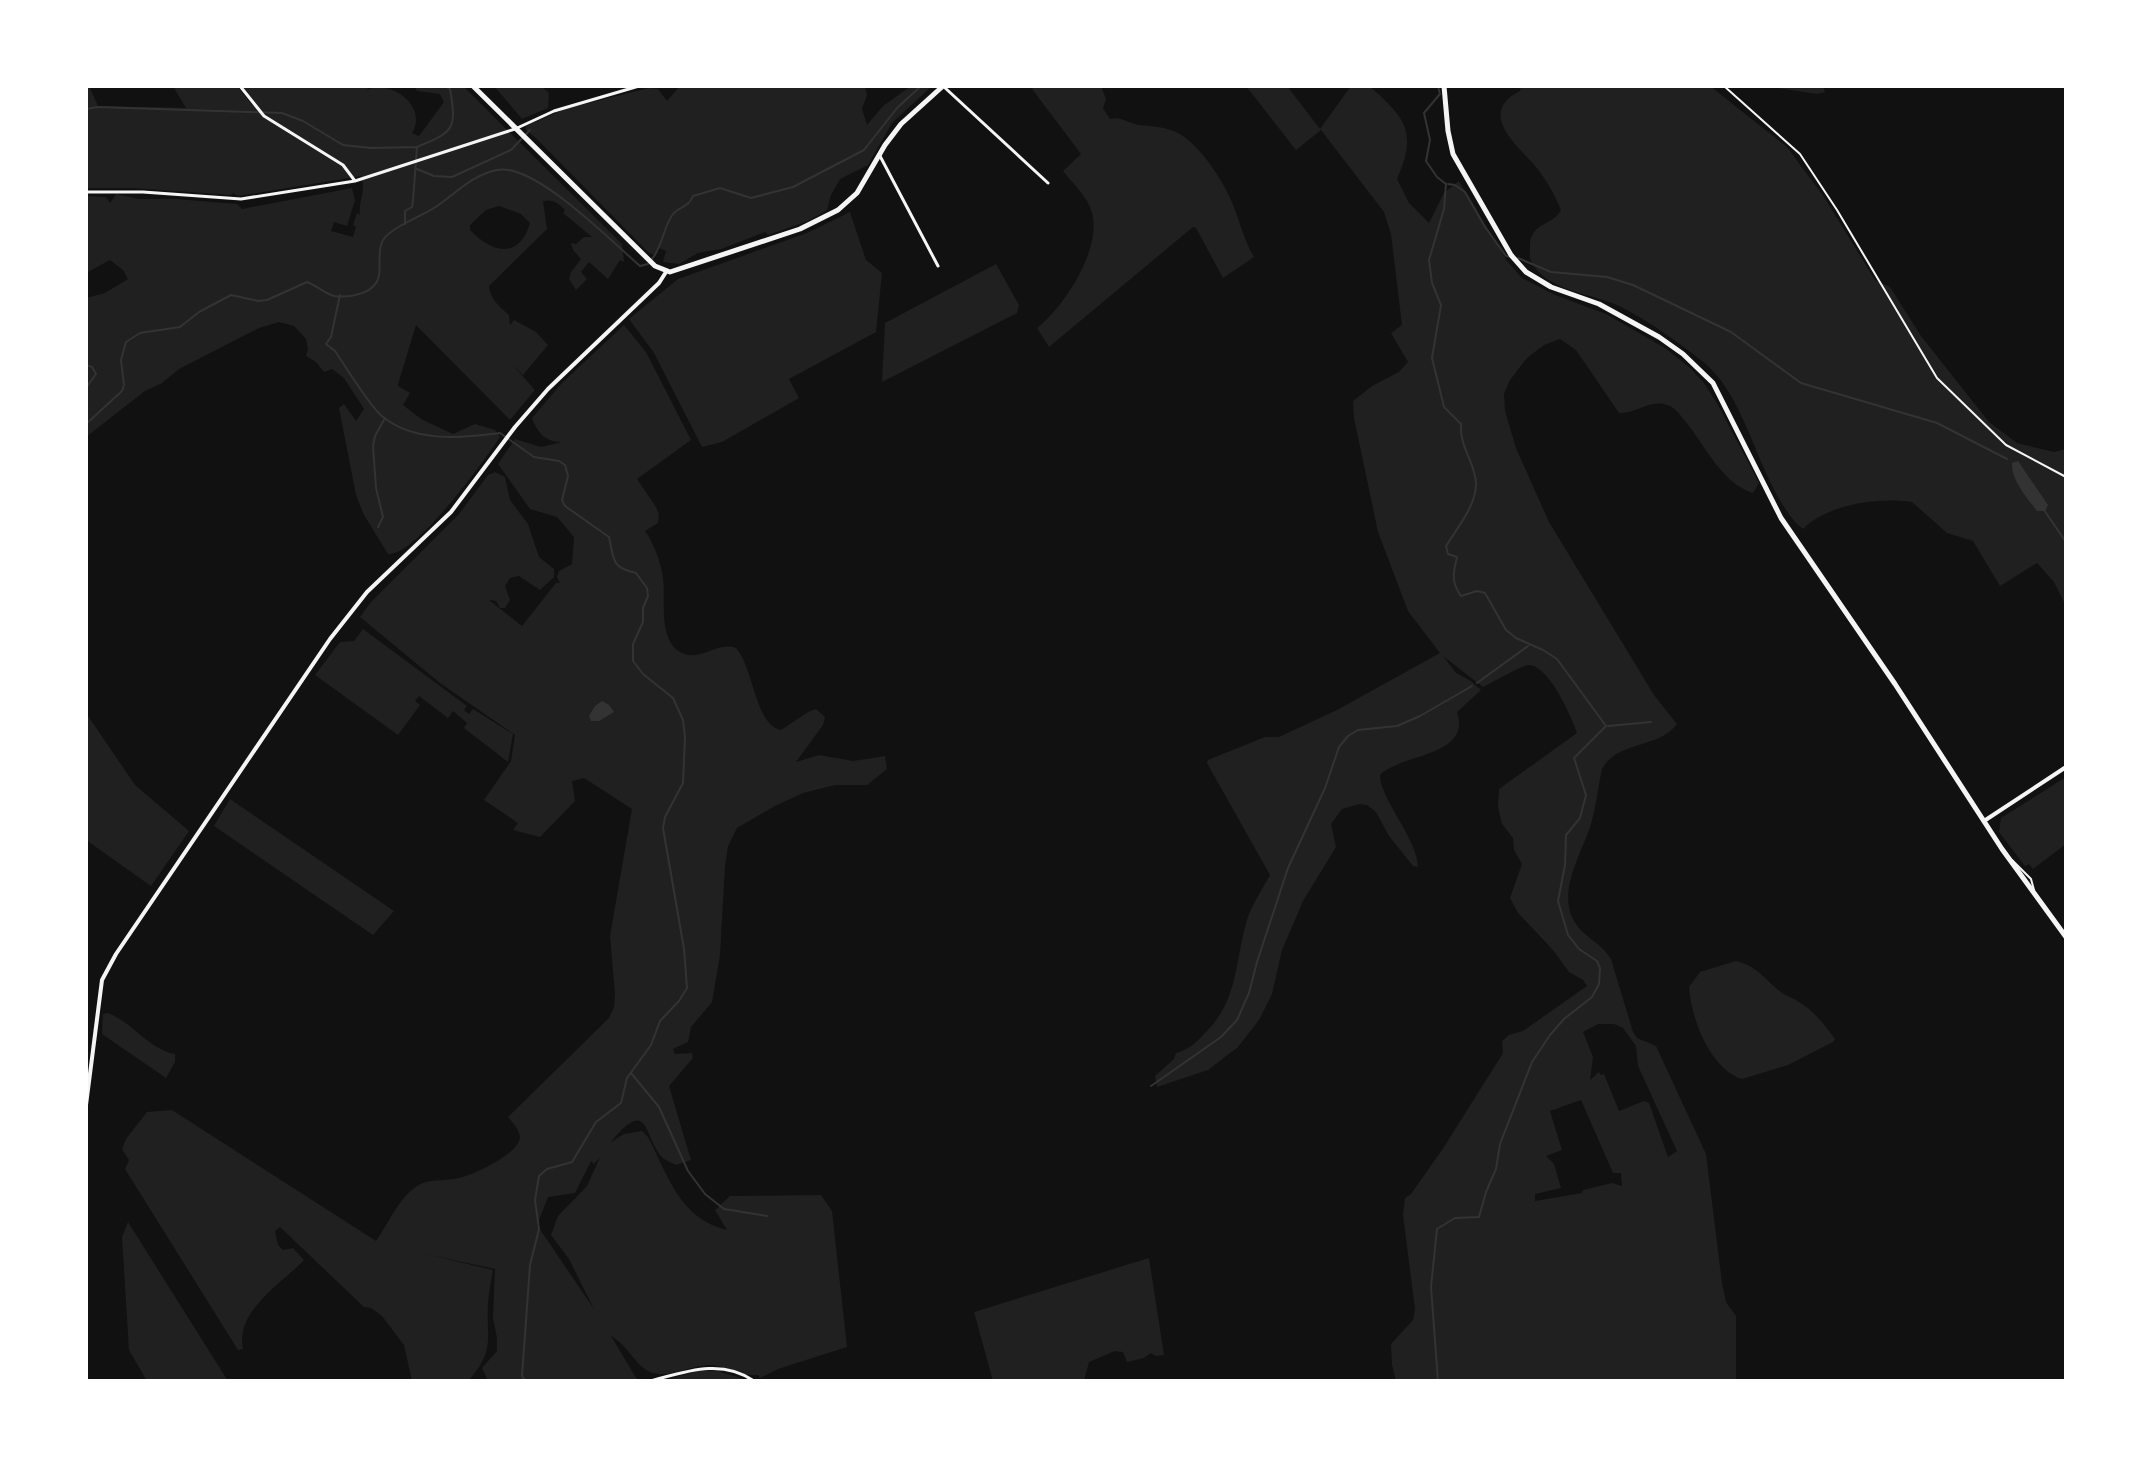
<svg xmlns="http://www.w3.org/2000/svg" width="2152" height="1467" viewBox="0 0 2152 1467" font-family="'Titillium Web',sans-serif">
  <rect width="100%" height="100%" fill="#111"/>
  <path fill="#202020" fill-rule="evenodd" d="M86,86H89L98,106L186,108L173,86H237L252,105L258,106L242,86H369L367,90C393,79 428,108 412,133L419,136L444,102L440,94L417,91L414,86H463L622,244L624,262L620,260L608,279L589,262L581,272L587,279L576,290L569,279L571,272L581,259L573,250L571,243L576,244L584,237H592L563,213L565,210C558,203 553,199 543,201L547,229L489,286C490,299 500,307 509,315L510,325L514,320L536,332L548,345L523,375L512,364L535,390L510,420L416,325L399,381L398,386L410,393L403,405L421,419L453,434L475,424L495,430L500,437C484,461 416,556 388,554L364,515L356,495L339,408L344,404L356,421L364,409L344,378L332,369L324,372L316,362L306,356L308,349L306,339L294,326L279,322L259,328L179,369L162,383L145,391L86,437V298L105,293L128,279L123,270L110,260L86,273V196L106,197L110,203L116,194L139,199H176L237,204L242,209L352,188L355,200L347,226L334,222L331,231L353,237L356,227L353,225L357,213L360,215C358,200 367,189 361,176L238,196L233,193L231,195L133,188H86ZM499,206L521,214L530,223C519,260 492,253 470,230V225L486,210Z
    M494,86H541L549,93L548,108L522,119Z
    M680,86H865L867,95L862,109L867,125L883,106L911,86H932L892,123L868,165L840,179L831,195L827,210L808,221L768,235L765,232L721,249L698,253L679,264L663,262L666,251L659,248L654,255L648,252L536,138L526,130V126L565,109L649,88L658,89L667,101Z
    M1036,86H1101L1106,99L1103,108L1110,119C1120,116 1128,123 1139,125C1151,126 1165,127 1176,132C1200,143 1227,186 1235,210C1241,226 1245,242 1254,257L1223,278L1196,228L1193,227L1049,347L1037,328C1064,307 1102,249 1092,213C1088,197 1073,184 1063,171L1081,154L1032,89Z
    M1246,86H1287L1320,129L1351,86H1369C1405,117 1418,132 1397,179L1409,203L1429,223L1444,193L1459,181L1507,261L1522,278L1555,295L1606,314L1665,348L1690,368L1704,383L1718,405L1759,483L1753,493C1722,484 1705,445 1685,421C1680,415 1675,407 1667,405C1650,399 1636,414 1619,413L1576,350L1560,339L1544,345L1527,358L1510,380L1504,394L1505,411L1516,448L1549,522L1654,695L1677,724C1659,749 1616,741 1602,769C1598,787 1596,807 1591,824C1582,853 1558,889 1573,919C1582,937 1601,942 1611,959L1633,1032L1637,1038L1656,1046L1706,1154L1722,1283L1726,1302L1736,1316V1381H1396L1392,1365L1391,1344L1413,1320L1415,1309L1403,1215L1405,1198L1411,1194L1444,1147L1503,1053L1502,1041L1509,1035L1523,1031L1587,986L1583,980L1569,972L1553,950L1518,913L1510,898L1522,864L1514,850L1513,838L1502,824L1498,807L1499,789L1577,733C1571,716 1550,668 1530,665C1523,664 1493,683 1483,687L1443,656L1456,673L1471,681L1481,690L1457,712C1472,757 1402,753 1380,775C1380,799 1417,838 1418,867L1413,866L1389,836L1376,812L1367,805L1359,804L1342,809L1331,824L1336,847L1303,901L1282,950L1272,994L1259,1020L1238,1047L1208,1070L1157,1087L1155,1076L1174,1059L1176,1053C1187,1050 1195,1044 1202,1036C1239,1002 1234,964 1247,920C1252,904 1262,890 1270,875L1207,763L1208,760L1265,737H1279L1337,710L1440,653L1408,611L1378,532L1354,418L1353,401L1372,386L1399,372L1408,362L1391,333L1402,325L1391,234L1384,212L1321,130L1296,150ZM1598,1024H1614L1623,1028L1636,1046L1638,1066L1677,1151L1668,1157L1649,1103L1644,1101L1619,1111L1604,1074L1601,1075L1599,1072L1590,1080L1593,1057L1583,1032ZM1581,1100L1613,1173H1621L1622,1186L1612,1183L1583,1190L1582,1193L1535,1201V1194L1561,1188L1554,1164L1546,1156L1562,1150L1550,1111Z
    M1521,86H1710L1787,147L1824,197L1875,280L1890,287L1921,336L1989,422L2017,443L2054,452L2066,449V606L2054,582L2037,563L2000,586L1973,541L1947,533L1912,502C1880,497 1827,504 1803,529L1796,523C1756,477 1748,397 1702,361C1678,342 1649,321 1621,307C1594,293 1546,292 1531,261C1529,256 1530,250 1530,243C1532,223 1553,225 1561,210C1555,195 1546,179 1535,166C1516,144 1477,113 1520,91Z
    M1765,86H1823L1825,92L1817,94Z
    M850,212L866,260L882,273L876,332L789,379L799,398L722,442L702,447L654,353L629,319L678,279L807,233Z
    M996,264L1019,305L1017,313L882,382L885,323Z
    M624,325L646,352L691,440L637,479L656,507L659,514L658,523L645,531C654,543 661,563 663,578C666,600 657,641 682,653C701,662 717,641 736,648C754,668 755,725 781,730L808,712L816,709L825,717L823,725L796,762L819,755L853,761L885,756L887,769L867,785H835L803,793L775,806L737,828L728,846L725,866L720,955L712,1002L691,1027L688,1042L673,1049L675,1054L692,1053L693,1058L669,1086L691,1160L676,1165C672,1163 668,1161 664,1159C643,1141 651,1093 611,1142L624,1134L642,1131L648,1137C669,1177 679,1218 727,1230L715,1210L730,1196L821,1195L832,1211L847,1347L778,1369L760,1378L758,1375C742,1377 726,1365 709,1365C691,1365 671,1378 653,1373C636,1368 629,1346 611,1336L638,1381H488L482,1368L497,1351V1338L493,1318L495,1269L425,1254L493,1270C491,1281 489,1292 488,1303C486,1338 496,1350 468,1381H412L404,1345L382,1316L371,1308L364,1307L280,1227L275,1231L278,1245L283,1250L293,1248L304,1260C281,1284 235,1311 243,1349L238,1350L125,1169L129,1160L122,1149L126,1139L147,1112L172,1110L376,1241C389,1223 401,1192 423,1183C434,1179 448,1181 459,1178C474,1175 518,1154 520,1138C520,1130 513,1123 508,1117L609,1018L614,1007L615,994L610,936L632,809L584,778L572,781L575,801L540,837L513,830L518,823L484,800L511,761L515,735L440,683L360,617L371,602L459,514L488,475L495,472L505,477L510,500L528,524L539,557L554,569V577L540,590L519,576L510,578L505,586L510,600L505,608H500L496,601L489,600L522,626L556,583H560L557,577L559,571L572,564L574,537L557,517L530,509L498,464L515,439L541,447L562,442C547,443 537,433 532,418L562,383ZM600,1157L587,1186L558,1216L551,1235L569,1259L594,1309L537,1225L548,1197L575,1193L591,1161L594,1164Z
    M363,629L467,706L464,710L469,714L473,709L513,734L508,762L464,728L467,723L453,711L448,718L419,696L415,701L420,705L398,735L315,675L340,642L354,641Z
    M86,713L135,785L189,831L151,886L86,840Z
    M2066,777V844L2033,869L2029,864L2025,866L1999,832L2001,818Z
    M230,799L394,911L373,935L214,826Z
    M1736,961C1758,966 1765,980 1782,993C1788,997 1794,998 1799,1002C1814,1011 1825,1025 1835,1039L1833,1042L1788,1065L1742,1079C1710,1069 1691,1018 1689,987L1700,972Z
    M108,1013C135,1024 148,1049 175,1054V1062L166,1078L102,1034L103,1014Z
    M128,1222L228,1381H147L129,1350L122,1237Z
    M1149,1258L1164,1355L1156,1356L1151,1353L1144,1358L1127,1362L1123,1352L1115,1351L1089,1362L1084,1381H993L974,1312Z
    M697,1371H717L751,1381H663Z"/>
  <path fill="#333" d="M2018,461L2048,505L2045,511H2037C2027,498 2011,480 2012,463Z
    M602,701L609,705L614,712L599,721H591L589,716L595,706Z"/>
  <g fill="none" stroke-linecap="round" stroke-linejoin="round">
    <path stroke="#333" stroke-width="2" d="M86,109L98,107L282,113L303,121L343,145L371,148L417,147
      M417,169L434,176L452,177L511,150L530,130
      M1448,184L1455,185L1465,192L1485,227L1506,256L1511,257
      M405,224V211L412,207L413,200L417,147C454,132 457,129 450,89L445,86
      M1518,258L1551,272L1607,277L1633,285L1731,332L1801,383L1937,423L2007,459
      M652,259C663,246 663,227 673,214C680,206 689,207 693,196L720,188L751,198L793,187L864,150L897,108L921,86
      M340,295L331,337L326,344L335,351C346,367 370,407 383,417C416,443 462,438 500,433L534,457L559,461L565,465L568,476L562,500L565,506L609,537C614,559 611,568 636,573L647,588L648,596L643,608V622L633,644V661L643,674L673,698L683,720L685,737L683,783L665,817L663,828L684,949L687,988L679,1001L660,1021L651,1045L627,1078L621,1103L596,1122L572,1162L547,1169L539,1176L535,1200L539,1229L530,1265L522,1376L525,1381
      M86,365L92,367L96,374L86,388
      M86,424L122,391L124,385L121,360L126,342L140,333L180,327L199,312L231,295L258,301L267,300L307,282C316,285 325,294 334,296C350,298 376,294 379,275C381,264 377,250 383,240C392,226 426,215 440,204C458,191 473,175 497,170C534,162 611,241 640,266L648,264
      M2044,510L2066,542
      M378,527L383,517L376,488L373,446L375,436L385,418
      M1477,683L1528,646
      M1608,726L1651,722
      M631,1073L659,1107L688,1171L705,1194L724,1209L767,1216
      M1151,1086L1221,1037L1237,1020L1249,993L1257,962L1288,868L1325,788L1339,747L1348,736L1358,730L1397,726L1420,716L1472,686
      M1438,1381L1431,1287L1437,1229L1455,1218L1479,1217L1486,1192L1496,1169L1500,1144L1532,1062L1550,1035L1564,1019L1592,997L1599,984L1600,968L1597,961L1579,949L1568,935L1558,901L1565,865L1566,835L1580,818L1586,795L1574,758L1606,726L1557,659L1543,650L1516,638L1506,630L1485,593L1477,591L1461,596C1451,582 1453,573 1457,557L1448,554L1446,546C1457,528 1476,506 1476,484C1476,464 1459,447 1461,424L1444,407L1432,358L1441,305L1432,283L1429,260L1444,209L1446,184L1437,177L1426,161L1430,140L1424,113L1440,94L1438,86"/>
    <path stroke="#f5f5f5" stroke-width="2" d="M1724,86L1800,154L1837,210L1937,378L2006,445L2066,477"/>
    <path stroke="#f5f5f5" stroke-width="2" d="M2012,860L2031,879L2034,890"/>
    <path stroke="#f5f5f5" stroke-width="3" d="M240,86L264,116L343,165L355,181
      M943,86L1048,183
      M880,156L938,266
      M86,192H143L241,199L355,181L515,129L554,111L639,86
      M650,1381C685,1372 721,1358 754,1381"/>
    <path stroke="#f5f5f5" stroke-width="4" d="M1984,821L2066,767
      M86,1105L102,980L116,954L330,639L367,592L451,512L515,427L548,389L659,283L666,272"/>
    <path stroke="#f5f5f5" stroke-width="5" d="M473,86L655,266L670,272L800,229L838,210L857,193L885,145L901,124L943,86
      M1444,86L1448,131L1453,154L1511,255L1526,272L1551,287L1599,304L1659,337L1683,354L1713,383L1781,518L1895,684L2002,849L2066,937"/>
  </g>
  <rect width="2152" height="1467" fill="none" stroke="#ffffff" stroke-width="176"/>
</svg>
